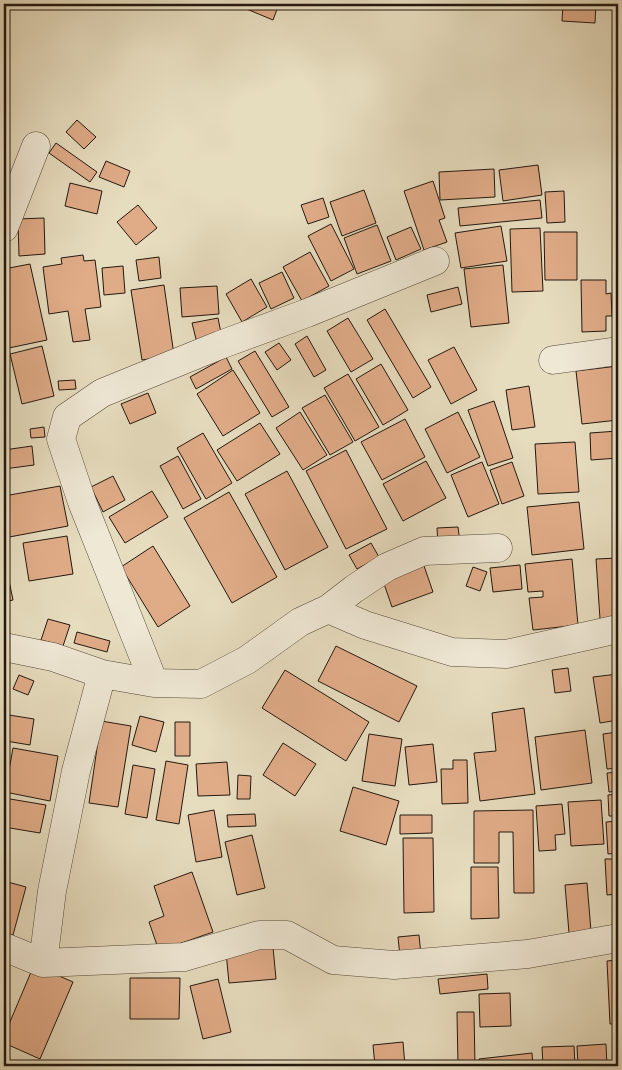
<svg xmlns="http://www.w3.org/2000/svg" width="622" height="1070" viewBox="0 0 622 1070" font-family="'Libre Caslon Text',serif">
  <rect width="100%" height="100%" fill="#e6dcbe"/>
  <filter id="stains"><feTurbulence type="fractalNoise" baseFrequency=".004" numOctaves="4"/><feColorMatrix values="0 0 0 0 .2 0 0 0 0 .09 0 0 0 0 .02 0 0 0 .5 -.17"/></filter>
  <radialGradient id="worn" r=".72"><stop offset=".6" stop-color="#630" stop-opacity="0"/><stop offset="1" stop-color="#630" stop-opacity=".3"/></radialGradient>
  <path fill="#e0ac88" stroke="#23180f" d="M237,4H279L273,20L237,5Z
    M383,4H412V6Z
    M563,4H596L595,23L562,21Z
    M77,120L96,137L84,149L66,132Z
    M56,143L97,172L90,182L49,153Z
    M106,161L130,171L124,187L99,177Z
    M538,165L542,195L503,201L499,170Z
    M494,169L495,197L440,200L439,172Z
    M433,181L445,218L439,220L447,242L424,250L404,191Z
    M70,183L102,191L97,214L65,206Z
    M364,190L376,223L342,236L330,202Z
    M564,191L565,222L547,223L545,192Z
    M323,198L329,217L308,224L301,205Z
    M540,200L542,218L460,226L458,208Z
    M138,205L157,228L136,245L117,222Z
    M44,218L45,254L19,256L18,219Z
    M331,224L354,269L331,281L308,236Z
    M377,225L391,261L357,274L344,238Z
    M501,226L507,261L461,268L455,233Z
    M411,227L421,249L396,260L387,237Z
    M540,228L543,291L512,292L510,229Z
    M544,232H577V280H545Z
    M310,252L329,286L302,301L283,267Z
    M83,255L84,261L95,260L101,307L85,309L90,340L73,342L68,311L49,314L43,267L62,264L61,258Z
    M159,257L161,278L139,281L136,260Z
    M30,264L47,340L4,349V315L6,314L4,302V269Z
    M503,265L509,323L471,327L464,269Z
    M123,266L125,293L104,295L102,268Z
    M282,272L294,298L271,309L259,283Z
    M251,279L267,307L242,322L226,294Z
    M581,280H606V294L611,293L612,316H606V331L582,332Z
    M164,285L174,355L142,360L131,290Z
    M217,286L219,314L182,317L180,288Z
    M458,287L462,304L431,312L427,295Z
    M385,309L431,387L413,398L367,320Z
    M218,318L222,338L197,343L192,323Z
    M348,318L373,359L351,372L327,331Z
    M307,336L326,370L314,377L295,344Z
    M279,343L291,360L277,370L265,352Z
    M42,346L54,396L22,404L10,354Z
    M454,347L477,390L451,404L428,360Z
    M255,351L289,407L272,417L238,361Z
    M226,357L232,369L196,389L190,377Z
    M381,364L408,410L383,425L356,379Z
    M618,366V420L582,424L576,371Z
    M233,370L260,413L223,436L197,394Z
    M348,374L379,427L355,441L324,388Z
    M75,380L76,389L59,390L58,381Z
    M529,386L535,427L512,430L506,390Z
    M148,393L156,413L130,424L121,404Z
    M325,395L353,442L330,455L302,408Z
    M494,401L513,458L488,466L468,410Z
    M300,412L327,455L303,470L276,428Z
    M458,412L480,457L447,473L425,429Z
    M405,419L425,457L382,480L361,442Z
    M260,423L280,454L237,481L217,450Z
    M44,427L45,437L31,438L30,429Z
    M618,431V458L591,460L590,433Z
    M203,433L232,483L206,499L177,448Z
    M575,442L579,492L538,494L535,444Z
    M32,446L34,465L4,469V450Z
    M346,450L387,529L346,549L306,471Z
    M178,456L201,499L183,509L160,466Z
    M426,461L446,498L403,521L383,484Z
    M482,462L499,504L468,517L451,475Z
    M512,462L524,496L502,504L490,470Z
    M287,471L328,547L285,570L245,494Z
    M113,476L125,500L103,512L91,487Z
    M60,486L68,526L4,538V496Z
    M152,491L168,517L125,543L109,517Z
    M229,492L277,577L232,603L184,518Z
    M579,502L584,549L532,555L527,507Z
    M458,527L460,542L438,544L437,528Z
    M67,536L73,574L29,581L23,543Z
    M371,543L379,557L357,569L349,555Z
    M153,546L190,606L158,627L121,567Z
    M4,556L13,600L4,602Z
    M618,558V618L600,619L596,559Z
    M572,559L578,625L533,630L529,598L543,597V591L528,592L525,564Z
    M423,563L433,592L392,607L382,578Z
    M520,565L522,589L493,592L490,568Z
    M473,567L487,572L480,591L466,586Z
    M48,619L70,625L63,646L41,640Z
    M77,632L110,641L107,652L74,643Z
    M336,646L417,686L399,722L318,681Z
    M568,668L571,691L555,693L552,670Z
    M285,670L369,722L346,761L262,708Z
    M618,674V720L600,723L593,677Z
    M19,675L34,681L28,695L13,689Z
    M524,708L535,794L480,801L474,753L496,751L492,713Z
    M9,715L34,719L30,745L6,741Z
    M140,716L164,722L156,752L132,745Z
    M101,721L131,726L118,807L89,803Z
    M175,722H190V756H175Z
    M585,730L592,783L541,790L535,737Z
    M618,732V768L607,769L603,734Z
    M369,734L402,739L395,786L362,781Z
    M283,743L316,764L295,796L263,775Z
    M433,744L437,782L409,785L405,747Z
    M13,748L58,756L50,801L5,792Z
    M453,760H467L468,803L442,804L441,769H453Z
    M166,761L188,765L179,824L156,820Z
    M227,762L230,795L198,796L196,764Z
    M133,765L155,769L147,818L125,814Z
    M618,772V791L609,792L607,773Z
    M238,775L251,776L250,799H237Z
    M353,787L399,801L386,845L340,831Z
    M618,794V816H609L608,795Z
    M4,798L46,805L40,833L4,827Z
    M601,800L604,844L571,846L568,802Z
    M562,804L565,834L555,835L556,850L539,851L536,806Z
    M214,810L222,857L196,862L188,815Z
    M533,810L534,893H514L513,832H499V863H474V811Z
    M255,814L256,826L228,827L227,815Z
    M400,815H432V833L400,834Z
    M618,821V853L608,854L606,822Z
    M252,835L265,888L237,895L225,842Z
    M403,838H433L434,912L404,913Z
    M605,859H618V894L607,895Z
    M471,867H498L499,918L471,919Z
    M192,872L213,932L159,951L149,922L164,916L154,886Z
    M4,881L26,887L13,935L4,933Z
    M587,883L591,931L569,933L565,885Z
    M419,935L421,955L400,957L398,937Z
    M273,947L276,979L229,983L226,952Z
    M618,960V1024H610L607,961Z
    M34,965L73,982L40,1059L4,1043V1036Z
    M487,974L488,989L440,994L438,979Z
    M130,978H180L179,1019H130Z
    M218,979L231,1032L203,1039L190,986Z
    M510,993L511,1026L480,1027L479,994Z
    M457,1012H474L475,1066H458Z
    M403,1042L405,1066H375L373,1045Z
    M606,1044L607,1066H578L577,1046Z
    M574,1046L575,1066H543L542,1047Z
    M532,1053L533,1066H480L479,1059Z"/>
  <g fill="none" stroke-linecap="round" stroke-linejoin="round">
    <g stroke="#54493b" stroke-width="29">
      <path id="minor" d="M4,228L36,146
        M553,360L618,351
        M328,609L365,625L452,652L506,654L618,629
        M4,647L53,657L102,674L154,683L201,684L247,660L300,622L328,609L354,589L387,567L424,551L498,548
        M154,683L82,502L61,439L67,417L102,393L220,345L307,313L435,261
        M4,947L43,963L184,957L259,935H287L333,960L394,965L528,954L618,938
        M43,963L52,891L76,771L102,674"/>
    </g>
    <use href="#minor" stroke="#efe8d5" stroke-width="28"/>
  </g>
  <rect width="622" height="1070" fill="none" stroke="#e6dcbe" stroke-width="20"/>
  <rect x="5" y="5" width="612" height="1060" fill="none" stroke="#23180f" stroke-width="2.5"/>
  <rect x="10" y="10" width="602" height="1050" fill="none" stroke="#23180f"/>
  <rect width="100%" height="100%" filter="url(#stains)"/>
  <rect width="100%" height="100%" fill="url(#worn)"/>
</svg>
